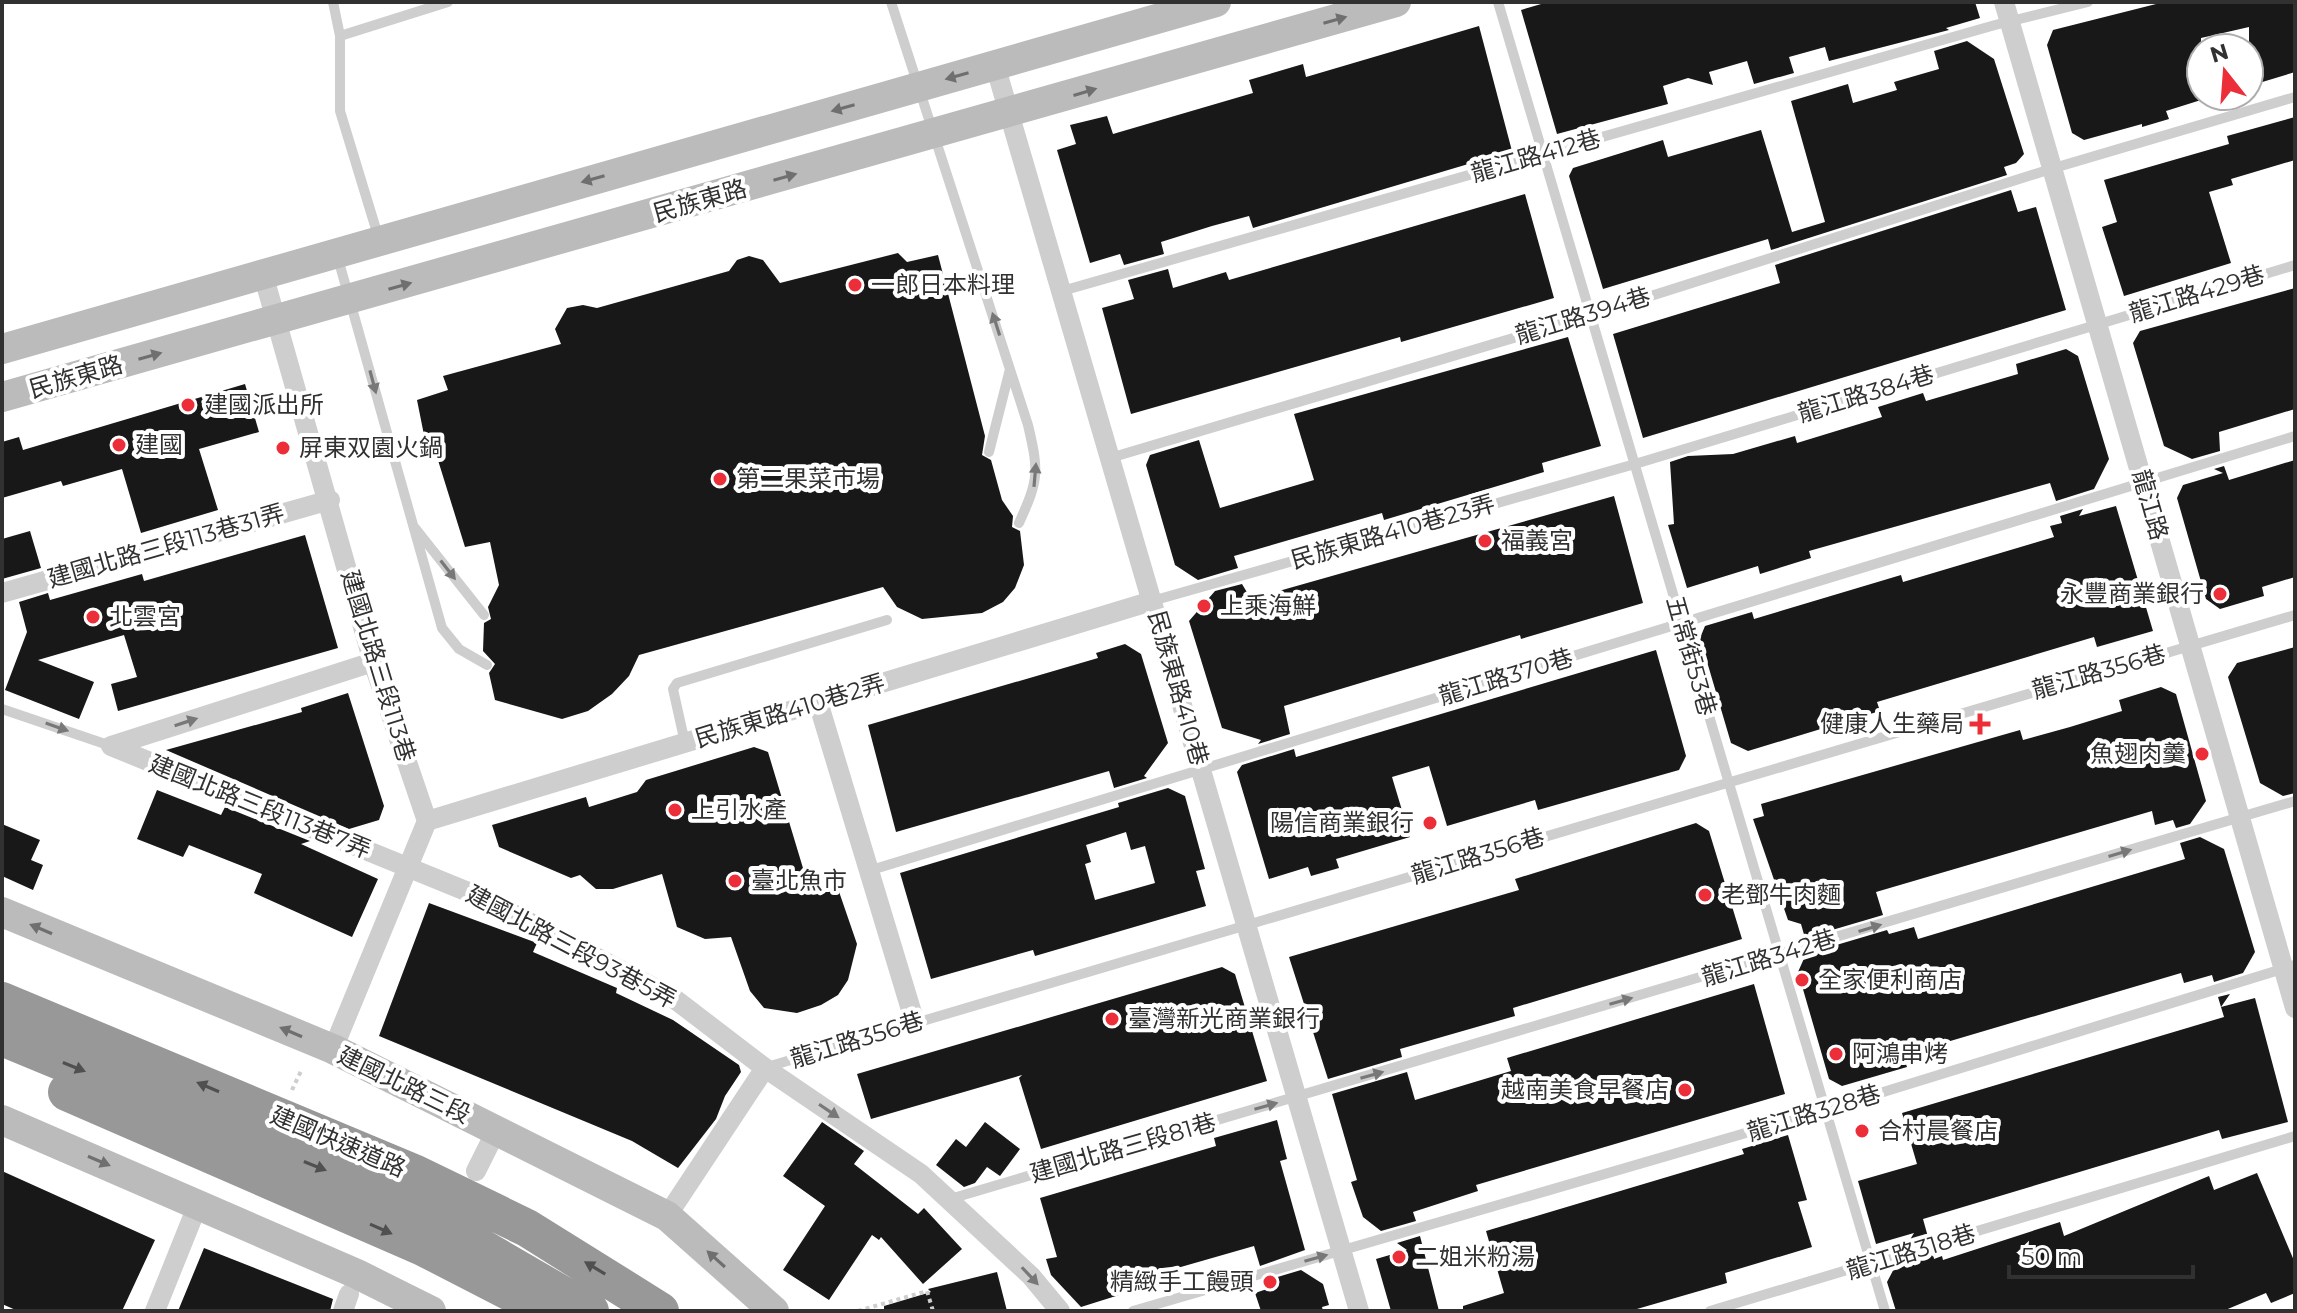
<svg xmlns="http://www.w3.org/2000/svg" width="2297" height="1313" viewBox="0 0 2297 1313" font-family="Montserrat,'Noto Sans TC',sans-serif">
  <rect width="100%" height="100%" fill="#fff"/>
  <path fill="#181818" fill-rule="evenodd" d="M1548,2H1975L1980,18L1946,28L1949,30L1829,61L1825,47L1789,57L1794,73L1754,84L1747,61L1709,72L1713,85L1688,78L1663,86L1668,104L1557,134L1521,10Z
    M2164,2H2295V72L2249,86V27L2201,38V100L2166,111L2169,119L2142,127V124L2084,140L2072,133L2047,45L2053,30Z
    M1479,26L1512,151L1253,228L1249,216L1212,226L1161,242L1164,254L1124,265L1120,254L1090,263L1057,150L1076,144L1070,125L1107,116L1113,134L1253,93L1249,80L1303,64L1306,77Z
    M1967,41L1994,59L2024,154L2016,163L2004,167L2007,175L1771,250L1768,239L1603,289L1569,176L1573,168L1663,140L1668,157L1761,130L1792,232L1825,222L1791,101L1848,84L1853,103L1897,90L1894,82L1939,69L1934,51Z
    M2295,117V160L2231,179L2233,185L2209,192L2231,263L2124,296L2102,227L2117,222L2104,180L2229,144L2227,136Z
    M2011,190L2018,212L2036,207L2066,310L1643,438L1613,334L1780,283L1775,265Z
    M1525,194L1554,298L1401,342L1400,337L1131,414L1102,308L1134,299L1128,280L1168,269L1173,288L1226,272L1229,280Z
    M898,253L907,262L938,255L985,436L982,455L991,460L1002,500L1013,516L1012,527L1020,531L1024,565L1015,588L1003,602L982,613L922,619L897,607L883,587L639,655L629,676L612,694L588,711L562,719L495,700L489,673L495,664L483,651L484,623L491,619L488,607L499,585L490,542L465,547L437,457L425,440L417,400L448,390L443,376L561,344L555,329L567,308L583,305L597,308L729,271L737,260L749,256L763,260L780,283Z
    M2295,288V409L2219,432L2220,451L2192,459L2164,446L2133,343L2140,331Z
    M1568,337L1601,446L1542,463L1544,472L1384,520L1382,513L1234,556L1238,568L1198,580L1175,565L1146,465L1150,455L1199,440L1220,508L1314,480L1294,414Z
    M2066,349L2078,356L2109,459L2094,489L2056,501L2050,483L1809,551L1811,558L1760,574L1758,566L1687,588L1668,525L1674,524L1670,462L1688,456L1733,454L1795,436L1797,443L1882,417L1878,407L1923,393L1926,401L2018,374L2016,364Z
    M245,384L259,432L199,449L218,510L141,533L122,469L63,486L61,481L2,498V442L19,437L23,450Z
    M2295,460V577L2262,587L2264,596L2220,609L2206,599L2177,498L2183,485L2223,473L2214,469L2224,466L2229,480Z
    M1614,496L1643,603L1521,639L1520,635L1284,706L1290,734L1258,744L1261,740L1222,728L1189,621L1215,591L1242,584L1251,599Z
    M2116,506L2153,631L2097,647L2094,637L1877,702L1880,711L1748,751L1731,743L1700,638L1705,626L1752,612L1754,619L1901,575L1903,582L2034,543L2054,537L2050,526L2062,523L2060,516L2083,509L2079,516Z
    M30,531L41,568L2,579V539Z
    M305,535L338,648L118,711L111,684L137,677L124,635L38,660L94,682L79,719L5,690L27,632L19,602L48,593L50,600L142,574L144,581Z
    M1125,644L1141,654L1168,743L1144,776L1147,778L1114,788L1109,771L896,832L868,725L1098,658L1096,653Z
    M2295,647V793L2283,796L2260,783L2228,677L2237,663Z
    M1656,650L1686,756L1679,770L1538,810L1535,800L1447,826L1429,766L1392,777L1410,837L1336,859L1339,868L1311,876L1308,867L1269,879L1237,772L1242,765L1294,749L1296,757Z
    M2161,687L2176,694L2206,801L2190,824L2176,828L2173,820L2155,825L2152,811L1876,892L1883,915L1805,938L1801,924L1788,920L1753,819L1764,816L1761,804L2020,730L2023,740L2070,727L2122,711L2119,700Z
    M348,693L384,806L379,820L349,829L166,750L302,712L301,708Z
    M754,747L768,752L809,888L835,880L857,944L848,980L838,995L821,1005L797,1013L764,1008L750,991L731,937L705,939L677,927L662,874L613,889H596L580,875L571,878L499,847L492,825L586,797L589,807L637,792L646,780Z
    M1168,788L1185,796L1205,869L1196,871L1206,906L1035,956L1033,950L931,979L900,873L1119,807L1118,803ZM1126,832L1131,850L1145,846L1155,883L1095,900L1085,864L1091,862L1086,845Z
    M157,790L221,815L225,807L310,841L301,844L378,879L352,937L254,893L262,874L189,845L183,857L137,839Z
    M1696,823L1709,831L1742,939L1513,1008L1515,1016L1400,1049L1402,1057L1328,1079L1289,957L1519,890L1515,879Z
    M2,824L40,840L31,860L43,865L33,890L2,876Z
    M2200,837L2224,849L2255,952L2243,973L2214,982L2212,975L2184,983L2181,973L1903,1055L1907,1067L1842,1086L1829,1079L1798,972L1806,954L1887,930L1889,934L1914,927L1918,939L2185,859L2180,843Z
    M429,903L537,943L533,952L617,988L616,993L673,1020L739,1065L741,1072L725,1096L716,1119L678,1168L632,1141L379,1036Z
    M1222,967L1235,974L1267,1081L1041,1149L1019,1078L1022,1075L871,1119L857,1074Z
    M1754,984L1785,1094L1476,1185L1478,1191L1413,1212L1416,1221L1381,1231L1363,1217L1351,1182L1357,1180L1332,1094L1407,1072L1415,1100L1511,1071L1507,1058Z
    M2230,994L2221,1007L2255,998L2288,1122L2222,1139L2219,1130L1923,1219L1928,1237L1908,1243L1914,1233L1876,1244L1858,1181L1917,1164L1902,1113L2224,1017L2218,997Z
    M1277,1120L1287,1159L1280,1161L1305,1250L1260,1266L1254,1246L1132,1281L1135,1290L1081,1307L1051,1275L1046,1259L1057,1257L1040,1198L1216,1146L1214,1138Z
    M822,1122L864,1151L854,1164L918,1214L924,1208L962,1249L923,1284L881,1237L879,1240L872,1235L829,1300L783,1270L825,1206L783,1176Z
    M985,1122L1020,1149L1000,1176L987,1167L975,1183L964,1187L936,1165L956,1139L966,1147Z
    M1788,1135L1807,1200L1798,1202L1812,1247L1725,1273L1727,1283L1630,1311H1463V1306L1504,1293L1486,1231L1744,1154L1742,1149Z
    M2,1171L155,1240L122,1311H18L2,1304Z
    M2257,1173L2295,1263V1293L2271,1303L2266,1293L2223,1311H1896L1887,1282L1897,1263L1933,1253L1934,1259L1942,1256L1943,1260L2060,1222L2064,1236L2209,1176L2214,1190Z
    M1420,1236L1439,1311H1391L1376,1259L1407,1250L1397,1243Z
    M204,1248L333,1299L330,1311H178Z
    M1301,1270L1323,1284L1329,1305L1322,1307L1323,1311H1261L1255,1293L1267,1289L1264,1281Z
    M997,1272L1007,1311H884V1306L931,1292L928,1289Z"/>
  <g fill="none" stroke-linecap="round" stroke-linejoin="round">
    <path stroke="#cecece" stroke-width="4" stroke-dasharray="4 4" stroke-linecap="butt" d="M292,1090L301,1071
      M858,1311L927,1291L933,1311"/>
    <path stroke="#cecece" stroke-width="10" d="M333,2L340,36V111L379,239
      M891,2L1028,425C1039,472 1039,479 1019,523
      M1498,2L1885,1311
      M340,36L448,2
      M337,255L442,628L459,649L487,665
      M1062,291L1995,25L2088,2
      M989,452L1010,369
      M1110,458L1591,315L2054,168L2295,97
      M415,528L484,615
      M1152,601L1635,464L2295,265
      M2,709L111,746
      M685,743L673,689L677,683L887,620
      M868,871L2295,436
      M767,1067L2295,615
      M950,1199L2295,801
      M1133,1311L1825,1110L2295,965
      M1710,1311L2295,1136"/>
    <path stroke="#cecece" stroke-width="20" d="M2004,2L2295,1008
      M995,65L1359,1311
      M263,274L373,662L427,821L333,1049
      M2,593L330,500
      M818,702L915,1023
      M111,746L483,898L672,997L765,1068L921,1174L1031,1276L1060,1311
      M111,746L373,662
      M427,821L1152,601
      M476,1171L496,1131
      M667,1216L765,1068
      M155,1311L198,1204
      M343,1311L349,1294"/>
    <path stroke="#bbb" stroke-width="30" d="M2,349L1216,2
      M2,397L1396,2
      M2,912L333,1049L667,1216L774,1311
      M2,1120L357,1274L431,1311"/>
    <path stroke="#989898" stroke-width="38" d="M522,1298L544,1311"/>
    <path stroke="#989898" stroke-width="38" d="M2,1001L416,1174L527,1228L660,1311
      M2,1037L404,1203L590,1311
      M67,1092L423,1247L522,1298"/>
  </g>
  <defs><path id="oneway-solid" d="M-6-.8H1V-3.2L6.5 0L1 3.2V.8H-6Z" transform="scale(2)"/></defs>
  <g fill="#6f6f6f">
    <use href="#oneway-solid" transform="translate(1335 20) rotate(-16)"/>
    <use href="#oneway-solid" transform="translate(957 76) rotate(164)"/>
    <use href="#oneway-solid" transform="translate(1085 92) rotate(-17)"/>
    <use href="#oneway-solid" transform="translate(843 108) rotate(164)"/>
    <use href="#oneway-solid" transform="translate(785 177) rotate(-16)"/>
    <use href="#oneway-solid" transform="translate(593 179) rotate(164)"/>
    <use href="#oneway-solid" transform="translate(400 286) rotate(-16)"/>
    <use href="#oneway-solid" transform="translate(150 356) rotate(-16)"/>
    <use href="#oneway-solid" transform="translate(41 929) rotate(-157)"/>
    <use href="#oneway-solid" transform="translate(291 1032) rotate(-157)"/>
    <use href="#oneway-solid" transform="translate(99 1161) rotate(23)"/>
    <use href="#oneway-solid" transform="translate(716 1259) rotate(-138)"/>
  </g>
  <g fill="#787878">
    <use href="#oneway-solid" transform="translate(996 324) rotate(-108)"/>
    <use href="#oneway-solid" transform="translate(373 382) rotate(75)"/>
    <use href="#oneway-solid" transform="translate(1035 475) rotate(-85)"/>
    <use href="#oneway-solid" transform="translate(448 570) rotate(52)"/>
    <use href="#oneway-solid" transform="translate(186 722) rotate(-18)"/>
    <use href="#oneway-solid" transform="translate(57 727) rotate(19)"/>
    <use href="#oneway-solid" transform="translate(2120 853) rotate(-17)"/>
    <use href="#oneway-solid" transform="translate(1870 928) rotate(-17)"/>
    <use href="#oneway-solid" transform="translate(1621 1001) rotate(-16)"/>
    <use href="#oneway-solid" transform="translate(1372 1075) rotate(-16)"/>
    <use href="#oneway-solid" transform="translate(1266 1106) rotate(-16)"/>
    <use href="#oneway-solid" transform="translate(829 1111) rotate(34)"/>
    <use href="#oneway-solid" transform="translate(1316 1258) rotate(-16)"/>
    <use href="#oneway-solid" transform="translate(1030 1276) rotate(47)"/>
  </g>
  <g fill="#505050">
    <use href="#oneway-solid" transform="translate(74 1067) rotate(22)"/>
    <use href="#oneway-solid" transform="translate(208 1087) rotate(-157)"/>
    <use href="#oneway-solid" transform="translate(315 1166) rotate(22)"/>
    <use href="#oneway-solid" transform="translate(381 1229) rotate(24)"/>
    <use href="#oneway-solid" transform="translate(595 1268) rotate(-149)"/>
  </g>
  <g fill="#ec2e39" stroke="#fff" stroke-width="3">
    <circle cx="855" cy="285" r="8"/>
    <circle cx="188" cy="405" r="8"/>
    <circle cx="119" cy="445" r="8"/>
    <circle cx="283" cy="448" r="8"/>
    <circle cx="720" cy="479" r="8"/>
    <circle cx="1485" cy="541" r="8"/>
    <circle cx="2220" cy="594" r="8"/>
    <circle cx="1204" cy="606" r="8"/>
    <circle cx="93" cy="617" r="8"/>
    <path d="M1976 712h8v8h8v8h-8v8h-8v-8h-8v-8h8z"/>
    <circle cx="2202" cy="754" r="8"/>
    <circle cx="675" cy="810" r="8"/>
    <circle cx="1430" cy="823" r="8"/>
    <circle cx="735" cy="881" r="8"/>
    <circle cx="1705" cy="895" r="8"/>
    <circle cx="1802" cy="980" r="8"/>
    <circle cx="1112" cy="1019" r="8"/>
    <circle cx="1836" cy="1054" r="8"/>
    <circle cx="1685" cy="1090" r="8"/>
    <circle cx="1862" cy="1131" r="8"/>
    <circle cx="1399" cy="1257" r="8"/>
    <circle cx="1270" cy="1282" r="8"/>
  </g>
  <g text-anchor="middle" stroke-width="8" stroke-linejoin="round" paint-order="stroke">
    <g font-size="24" fill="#313131" stroke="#fff">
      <text transform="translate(1536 156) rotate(-16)" y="8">龍江路412巷</text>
      <text transform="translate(700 201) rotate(-16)" y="8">民族東路</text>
      <text transform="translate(2197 294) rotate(-17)" y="8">龍江路429巷</text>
      <text transform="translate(1583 316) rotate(-17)" y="8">龍江路394巷</text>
      <text transform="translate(76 377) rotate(-16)" y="8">民族東路</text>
      <text transform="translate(1866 394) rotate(-17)" y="8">龍江路384巷</text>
      <text transform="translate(2150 505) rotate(74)" y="8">龍江路</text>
      <text transform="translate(1393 532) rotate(-16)" y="8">民族東路410巷23弄</text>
      <text transform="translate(166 546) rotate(-16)" y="8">建國北路三段113巷31弄</text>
      <text transform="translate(1691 656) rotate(74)" y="8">五常街53巷</text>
      <text transform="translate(378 666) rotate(73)" y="8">建國北路三段113巷</text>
      <text transform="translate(2099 672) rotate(-16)" y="8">龍江路356巷</text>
      <text transform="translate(1506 677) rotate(-17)" y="8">龍江路370巷</text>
      <text transform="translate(1178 688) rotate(74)" y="8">民族東路410巷</text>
      <text transform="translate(790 711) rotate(-17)" y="8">民族東路410巷2弄</text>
      <text transform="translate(260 807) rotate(22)" y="8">建國北路三段113巷7弄</text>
      <text transform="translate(1478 856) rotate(-17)" y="8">龍江路356巷</text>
      <text transform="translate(571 947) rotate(28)" y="8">建國北路三段93巷5弄</text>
      <text transform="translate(1769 958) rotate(-17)" y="8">龍江路342巷</text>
      <text transform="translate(857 1040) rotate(-17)" y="8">龍江路356巷</text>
      <text transform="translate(404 1085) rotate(26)" y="8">建國北路三段</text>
      <text transform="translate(1814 1113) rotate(-17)" y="8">龍江路328巷</text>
      <text transform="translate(338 1142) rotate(23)" y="8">建國快速道路</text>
      <text transform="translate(1123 1148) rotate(-16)" y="8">建國北路三段81巷</text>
      <text transform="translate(1911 1252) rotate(-17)" y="8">龍江路318巷</text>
    </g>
    <g font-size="24" fill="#313131" stroke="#fff" text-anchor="start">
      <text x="871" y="293">一郎日本料理</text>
      <text x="204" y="413">建國派出所</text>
      <text x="135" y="453">建國</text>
      <text x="299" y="456">屏東双園火鍋</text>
      <text x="736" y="487">第二果菜市場</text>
      <text x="1501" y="549">福義宮</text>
      <text x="2204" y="602" text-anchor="end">永豐商業銀行</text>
      <text x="1220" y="614">上乘海鮮</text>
      <text x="109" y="625">北雲宮</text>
      <text x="1964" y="732" text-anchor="end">健康人生藥局</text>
      <text x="2186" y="762" text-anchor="end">魚翅肉羹</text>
      <text x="691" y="818">上引水產</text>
      <text x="1414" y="831" text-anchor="end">陽信商業銀行</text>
      <text x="751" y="889">臺北魚市</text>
      <text x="1721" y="903">老鄧牛肉麵</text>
      <text x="1818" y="988">全家便利商店</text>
      <text x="1128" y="1027">臺灣新光商業銀行</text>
      <text x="1852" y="1062">阿鴻串烤</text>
      <text x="1669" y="1098" text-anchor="end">越南美食早餐店</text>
      <text x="1878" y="1139">合村晨餐店</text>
      <text x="1415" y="1265">二姐米粉湯</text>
      <text x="1254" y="1290" text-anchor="end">精緻手工饅頭</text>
    </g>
  </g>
  <rect width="2297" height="1313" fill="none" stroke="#313131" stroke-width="8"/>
  <g transform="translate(2225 72) rotate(343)"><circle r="38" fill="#ffffff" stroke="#adadad" stroke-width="2"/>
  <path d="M0-6L14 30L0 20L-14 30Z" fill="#ec2e39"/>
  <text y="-12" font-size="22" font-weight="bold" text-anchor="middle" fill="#313131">N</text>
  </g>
  <path d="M2009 1265v12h184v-12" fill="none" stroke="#313131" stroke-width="4"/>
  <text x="2021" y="1265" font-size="24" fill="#313131" stroke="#ffffff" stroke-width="6" paint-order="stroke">50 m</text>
</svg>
